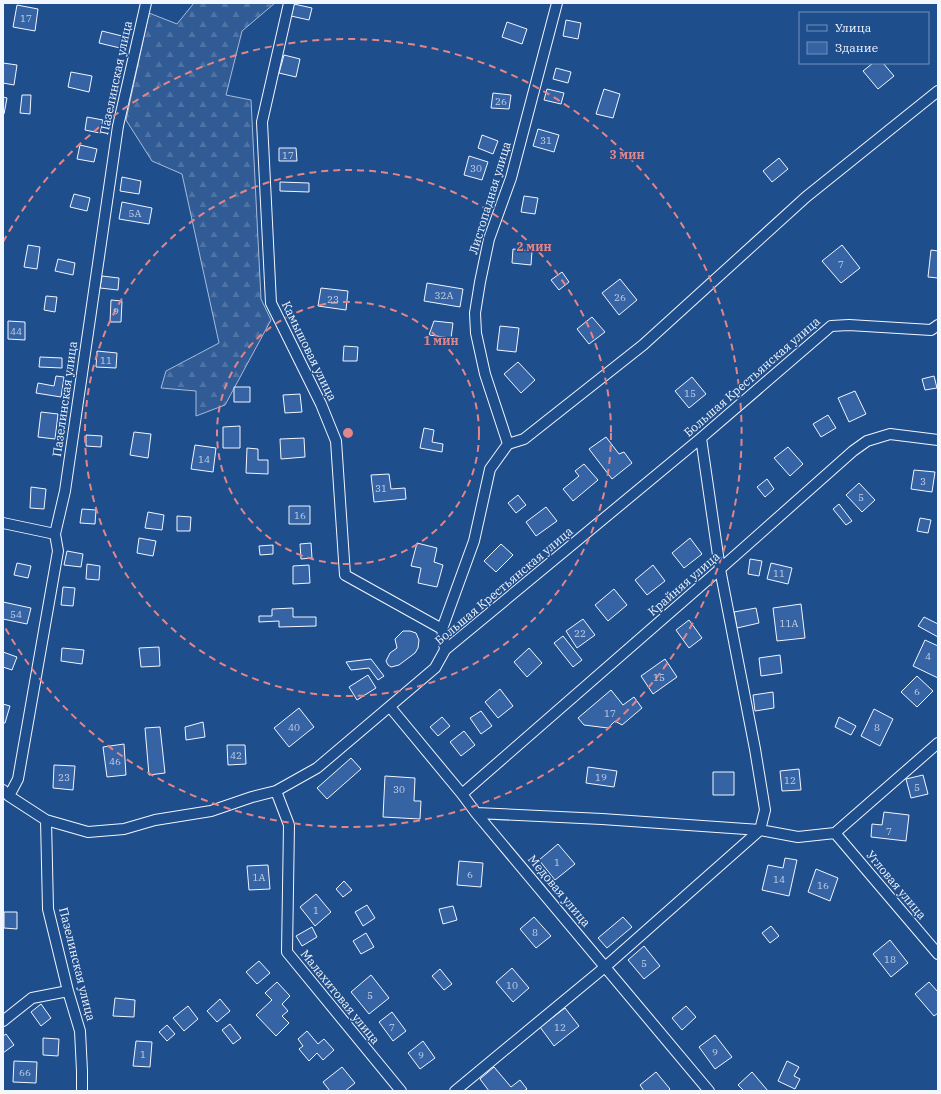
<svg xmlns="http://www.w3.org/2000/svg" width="941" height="1094" viewBox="0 0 941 1094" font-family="'IBM Plex Serif',serif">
  <defs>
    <pattern id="forest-firs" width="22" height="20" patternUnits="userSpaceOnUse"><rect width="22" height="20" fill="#305b95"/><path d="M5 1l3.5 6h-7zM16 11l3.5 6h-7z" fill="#4e73a5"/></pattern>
  </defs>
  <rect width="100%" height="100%" fill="#1f4e8c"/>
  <path fill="url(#forest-firs)" stroke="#a8bbd7" d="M194,3H275L242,31L226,95L251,100L261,299L271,320L225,405L196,416V391L161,388L166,371L219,343L182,174L152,161L126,120L149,13L177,24Z"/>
  <path fill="#3563a3" stroke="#f2f6ff" d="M294,4L312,8L309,20L291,16Z
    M17,5L38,9L35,31L13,27Z
    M566,20L581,23L578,39L563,36Z
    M507,22L527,29L522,44L502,37Z
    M102,31L122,36L120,48L99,43Z
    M284,55L300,59L296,77L279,73Z
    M3,63L17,65L14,85L3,83Z
    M873,63H883L894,76L878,89L863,71Z
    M556,68L571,72L568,83L553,79Z
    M71,72L92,76L89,92L68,87Z
    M547,89L564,93L561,104L544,100Z
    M604,89L620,94L613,118L596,114Z
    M493,93L511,95L509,109L491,108Z
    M22,95H31L30,114L20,113Z
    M3,97L7,98L4,114H3Z
    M87,117L103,120L100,133L85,130Z
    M538,129L559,135L554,152L533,146Z
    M482,135L498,141L493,154L478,148Z
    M80,145L97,149L94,162L77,159Z
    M279,148H296L297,161H279Z
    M469,156L488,162L482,180L464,175Z
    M779,158L788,169L772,182L763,171Z
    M122,177L141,181L139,194L120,191Z
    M280,182L309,183V192L280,191Z
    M74,194L90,198L87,211L70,207Z
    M524,196L538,198L535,214L521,212Z
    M122,202L152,208L149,224L119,219Z
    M28,245L40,247L37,269L24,267Z
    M842,245L860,268L841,283L822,261Z
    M513,249L532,251L531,265L512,263Z
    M931,250L938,251V278L928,277Z
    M58,259L75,263L73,275L55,271Z
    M562,272L569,282L559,290L551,280Z
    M102,276L119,278L118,290L100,288Z
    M620,279L637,300L619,315L602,293Z
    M427,283L463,289L460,307L424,301Z
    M321,288L348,291L346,310L318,306Z
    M46,296L57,297L55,312L44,310Z
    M111,300L122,301L121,322H110Z
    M592,317L605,332L589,344L577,329Z
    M8,321L25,322V340L8,339Z
    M434,321L453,323L451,338L429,335Z
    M500,326L519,328L516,352L497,350Z
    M344,346L358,347L357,361H343Z
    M97,351L117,353L116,368L96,367Z
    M40,357L62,358V368L39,367Z
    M518,362L535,380L521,393L504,374Z
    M56,376L64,377L61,397L36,393L38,383L54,386Z
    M934,376L937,388L925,390L922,379Z
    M692,377L706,394L689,408L675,391Z
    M234,387H250V402H234Z
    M855,391L866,414L849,422L838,398Z
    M300,394L302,412L285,413L283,395Z
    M41,412L58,414L55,439L38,437Z
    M828,415L836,428L821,437L813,424Z
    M240,426V448H223V427Z
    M424,428L434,430L432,442L443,444L442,452L420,448Z
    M134,432L151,434L148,458L130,455Z
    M86,435L102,436L101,447L86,446Z
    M606,437L619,454L624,452L632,463L612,479L589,449Z
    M304,438L305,457L281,459L280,439Z
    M195,445L216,448L213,472L191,469Z
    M788,447L803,464L790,476L774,458Z
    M247,448L258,449V460H268V474L246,473Z
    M584,464L598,480L573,501L563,489L579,476L575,471Z
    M914,470L935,472L932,492L911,489Z
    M389,474L391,489L405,488L406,499L374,502L371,475Z
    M767,479L774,489L765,497L757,487Z
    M859,483L875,500L862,512L846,495Z
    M31,487L46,489L44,509L30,508Z
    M518,495L526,505L516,513L508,503Z
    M839,504L852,521L846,525L833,509Z
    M289,506H310V524H289Z
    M546,507L557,521L536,536L526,522Z
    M82,509L96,510L95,524L80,523Z
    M148,512L164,515L162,530L145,528Z
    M177,516L191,517L190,531H177Z
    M920,518L931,520L928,533L917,531Z
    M139,538L156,541L153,556L137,553Z
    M690,538L702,554L684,568L672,553Z
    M311,543L312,558L301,559L300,544Z
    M417,543L437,548L434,562L443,565L437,587L418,583L421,568L411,566Z
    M501,544L513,555L496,572L484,561Z
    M273,545V554L260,555L259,546Z
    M67,551L83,554L81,567L64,565Z
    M750,559L762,561L759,576L748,574Z
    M17,563L31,566L28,578L14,575Z
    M771,563L792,568L788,584L767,579Z
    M87,564L100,566L99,580L86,579Z
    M309,565L310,583L293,584V566Z
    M653,565L665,581L647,595L635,580Z
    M63,587L75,588L73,606L61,605Z
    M614,589L627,605L608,621L595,605Z
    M3,602L31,608L27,624L3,619Z
    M801,604L805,638L777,641L773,608Z
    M293,608V617H316V626L279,627V621L259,622V616H272V609Z
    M756,608L759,623L737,628L734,612Z
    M924,617L938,624V637L918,626Z
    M583,619L595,635L577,648L566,631Z
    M689,620L702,638L689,648L676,630Z
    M403,631H410L416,633L419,640L418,648L415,653L399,665L391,667L388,665L386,661L390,653L397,648L395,639Z
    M563,636L582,660L573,667L554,643Z
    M925,640L938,646V678L913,666Z
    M159,647L160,666L141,667L139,648Z
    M62,648L84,650L82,664L61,661Z
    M529,648L542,663L527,677L514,662Z
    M3,652L17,657L12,670L3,667Z
    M780,655L782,673L761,676L759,658Z
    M371,659L384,676L378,680L369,668L351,670L346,662Z
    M665,659L677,677L653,694L641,676Z
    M368,675L376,688L357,700L349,687Z
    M917,676L933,691L917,707L901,692Z
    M500,689L513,706L498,718L485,702Z
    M611,690L623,705L634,697L642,708L622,725L615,721L608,728L584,725L578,718Z
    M773,692L774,708L755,711L753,695Z
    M3,704L10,706L5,723H3Z
    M299,708L314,727L289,747L274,728Z
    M874,709L893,719L880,746L861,736Z
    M481,711L492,726L481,734L470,718Z
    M442,717L450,726L438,736L430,727Z
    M839,717L856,726L851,735L835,727Z
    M203,722L205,737L186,740L185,727Z
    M160,727L165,773L149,775L145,728Z
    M464,731L475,745L461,756L450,742Z
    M124,744L126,775L107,777L103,747Z
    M227,745H245L246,764L228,765Z
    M351,758L361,769L327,799L317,788Z
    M54,765L75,766L73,790L53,788Z
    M588,767L617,771L614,787L586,783Z
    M799,769L801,790L782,791L780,771Z
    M713,772H734V795H713Z
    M923,775L928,794L911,798L906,779Z
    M385,776L415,778L414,801H421L420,819L383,817Z
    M884,812L909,815L906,841L871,837L872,824L882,825Z
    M558,844L575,864L555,880L539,860Z
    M785,858L797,860L789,896L762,890L768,865L783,868Z
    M459,861L483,863L481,887L457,885Z
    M268,865L270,889L249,890L247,866Z
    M816,869L838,878L830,901L808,892Z
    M344,881L352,890L343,897L336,889Z
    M316,894L331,912L315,926L300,907Z
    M367,905L375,918L363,926L355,912Z
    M453,906L457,920L443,924L439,909Z
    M4,912H17V929L4,928Z
    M534,917L551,936L536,948L520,929Z
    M623,917L632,927L607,948L598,938Z
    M771,926L779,936L770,943L762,933Z
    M312,927L317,937L302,946L296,936Z
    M366,933L374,947L361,954L353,941Z
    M890,940L908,963L891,977L873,954Z
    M644,946L660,966L644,979L628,960Z
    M259,961L270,973L257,984L246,972Z
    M512,968L529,988L513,1002L496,982Z
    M440,969L452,984L444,990L432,976Z
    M371,975L389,998L369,1014L351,992Z
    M277,982L290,996L282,1004L288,1011L282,1016L289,1023L276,1036L256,1015L272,1000L265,993Z
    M929,982L938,992V1013L934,1016L915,994Z
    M115,998L135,1000L134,1017L113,1016Z
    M220,999L230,1011L217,1022L207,1011Z
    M41,1004L51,1018L41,1026L31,1012Z
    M188,1006L198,1019L184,1031L173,1018Z
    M686,1006L696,1017L682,1030L672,1018Z
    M565,1008L579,1026L554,1046L540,1027Z
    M392,1012L406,1031L393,1041L379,1022Z
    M230,1024L241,1038L233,1044L222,1030Z
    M167,1025L175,1034L167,1041L159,1032Z
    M307,1031L318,1044L324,1039L334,1050L323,1060L317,1053L309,1061L299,1049L303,1046L298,1039Z
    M6,1034L14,1045L3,1053V1036Z
    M715,1035L732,1057L715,1069L699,1047Z
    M43,1038L59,1039L58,1056L43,1055Z
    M136,1041L152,1042L150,1067L133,1066Z
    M423,1041L435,1058L420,1069L408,1053Z
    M14,1061L37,1062L36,1083L13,1082Z
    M787,1061L799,1067L794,1076L800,1079L795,1089L778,1081Z
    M342,1067L355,1083L345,1091H330L323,1082Z
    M494,1067L511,1087L520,1080L527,1089L524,1091H489L480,1079Z
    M656,1072L670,1089L668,1091H644L640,1085Z
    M752,1072L768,1091H744L738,1085Z"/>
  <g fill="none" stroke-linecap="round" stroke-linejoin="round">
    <g stroke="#f2f6ff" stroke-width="12">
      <path id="minor" d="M289,3L262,122L271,303L321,404L336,441L345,575L442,629
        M508,444L524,439L643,345L806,197L938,91
        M3,523L55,534
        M445,650L442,629L474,541L490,469L508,444L485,374L476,333L475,313L480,282L489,239L511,178L557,3
        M390,707L462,794L476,813L709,1091
        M3,790L9,796L46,820L88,832L124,829L155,820L211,811L252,797L276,791L317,768L435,668L445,650L701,438L831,326L849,325L931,330L938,325
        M276,791L289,825L287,952L401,1091
        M462,794L720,569L853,451L867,441L890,434L938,440
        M9,796L18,779L58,551L55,534L65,491L118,126L146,3
        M476,813L602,819L760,830L765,810L755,749L720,569L701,438
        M46,820L48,909L68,991L80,1031L82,1071V1091
        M835,833L938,954
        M3,1021L32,998L68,991
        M455,1091L605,967L760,830L798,837L835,833L938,743"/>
    </g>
    <use href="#minor" stroke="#1f4e8c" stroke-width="10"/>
  </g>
  <g fill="none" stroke="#e38589" stroke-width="2" stroke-dasharray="7 5">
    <circle cx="348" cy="433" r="131"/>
    <circle cx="348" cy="433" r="263"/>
    <path d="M3 242A394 394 0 1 1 3 624"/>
  </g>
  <g text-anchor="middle" stroke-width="3" stroke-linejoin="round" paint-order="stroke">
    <g font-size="10" fill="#c3d1e8">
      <text x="26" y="22">17</text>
      <text x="501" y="105">26</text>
      <text x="546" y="144">31</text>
      <text x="288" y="159">17</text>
      <text x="476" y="172">30</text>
      <text x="135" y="217">5А</text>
      <text x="841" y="268">7</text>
      <text x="444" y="299">32А</text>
      <text x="620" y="301">26</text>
      <text x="333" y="303">23</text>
      <text x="116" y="315">9</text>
      <text x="16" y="335">44</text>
      <text x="106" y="364">11</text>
      <text x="690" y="397">15</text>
      <text x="204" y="463">14</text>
      <text x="923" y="485">3</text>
      <text x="381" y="492">31</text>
      <text x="861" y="501">5</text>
      <text x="300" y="519">16</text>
      <text x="779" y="577">11</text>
      <text x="16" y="618">54</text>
      <text x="789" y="627">11А</text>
      <text x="580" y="637">22</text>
      <text x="928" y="660">4</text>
      <text x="659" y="681">15</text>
      <text x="917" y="695">6</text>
      <text x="610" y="717">17</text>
      <text x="294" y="731">40</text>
      <text x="877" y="731">8</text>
      <text x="236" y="759">42</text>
      <text x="115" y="765">46</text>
      <text x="64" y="781">23</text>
      <text x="601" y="781">19</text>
      <text x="790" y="784">12</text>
      <text x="917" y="791">5</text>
      <text x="399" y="793">30</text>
      <text x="889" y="835">7</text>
      <text x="557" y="866">1</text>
      <text x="470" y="878">6</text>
      <text x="259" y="881">1А</text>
      <text x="779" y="883">14</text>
      <text x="823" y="889">16</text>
      <text x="316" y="914">1</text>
      <text x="535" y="936">8</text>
      <text x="890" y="963">18</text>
      <text x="644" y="967">5</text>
      <text x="512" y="989">10</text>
      <text x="370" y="999">5</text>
      <text x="392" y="1031">7</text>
      <text x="560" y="1031">12</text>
      <text x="715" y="1056">9</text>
      <text x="143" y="1058">1</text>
      <text x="421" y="1059">9</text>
      <text x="25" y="1076">66</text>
    </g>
    <g font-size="12" fill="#f2f6ff" stroke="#1f4e8c">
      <text transform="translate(116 78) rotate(-78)" y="4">Пазелинская улица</text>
      <text transform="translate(490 198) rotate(-73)" y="4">Листопадная улица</text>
      <text transform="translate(309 351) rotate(64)" y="4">Камышовая улица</text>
      <text transform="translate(752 377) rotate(-41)" y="4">Большая Крестьянская улица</text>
      <text transform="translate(65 399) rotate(-82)" y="4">Пазелинская улица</text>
      <text transform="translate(684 584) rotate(-41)" y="4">Крайняя улица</text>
      <text transform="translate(504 586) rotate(-40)" y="4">Большая Крестьянская улица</text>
      <text transform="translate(896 885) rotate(50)" y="4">Угловая улица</text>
      <text transform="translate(559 891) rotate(50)" y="4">Медовая улица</text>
      <text transform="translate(77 964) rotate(76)" y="4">Пазелинская улица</text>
      <text transform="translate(340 997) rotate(51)" y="4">Малахитовая улица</text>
    </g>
  </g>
  <circle cx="348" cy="433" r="6" fill="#e38589" stroke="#1f4e8c" stroke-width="2"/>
  <g font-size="12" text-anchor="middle" font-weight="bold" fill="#e38589" stroke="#1f4e8c" stroke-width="3" stroke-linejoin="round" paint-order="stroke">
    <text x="627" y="159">3 мин</text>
    <text x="534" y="251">2 мин</text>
    <text x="441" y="345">1 мин</text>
  </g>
  <rect width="941" height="1094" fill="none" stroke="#f2f6ff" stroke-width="8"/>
  <rect x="799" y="12" width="130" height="52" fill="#1f4e8c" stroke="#7391ba"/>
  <rect x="807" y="25" width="20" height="6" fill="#1f4e8c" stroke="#7391ba"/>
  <text x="835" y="32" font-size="12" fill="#f2f6ff">Улица</text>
  <rect x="807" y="42" width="20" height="12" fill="#3563a3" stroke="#7391ba"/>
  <text x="835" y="52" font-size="12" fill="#f2f6ff">Здание</text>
</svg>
